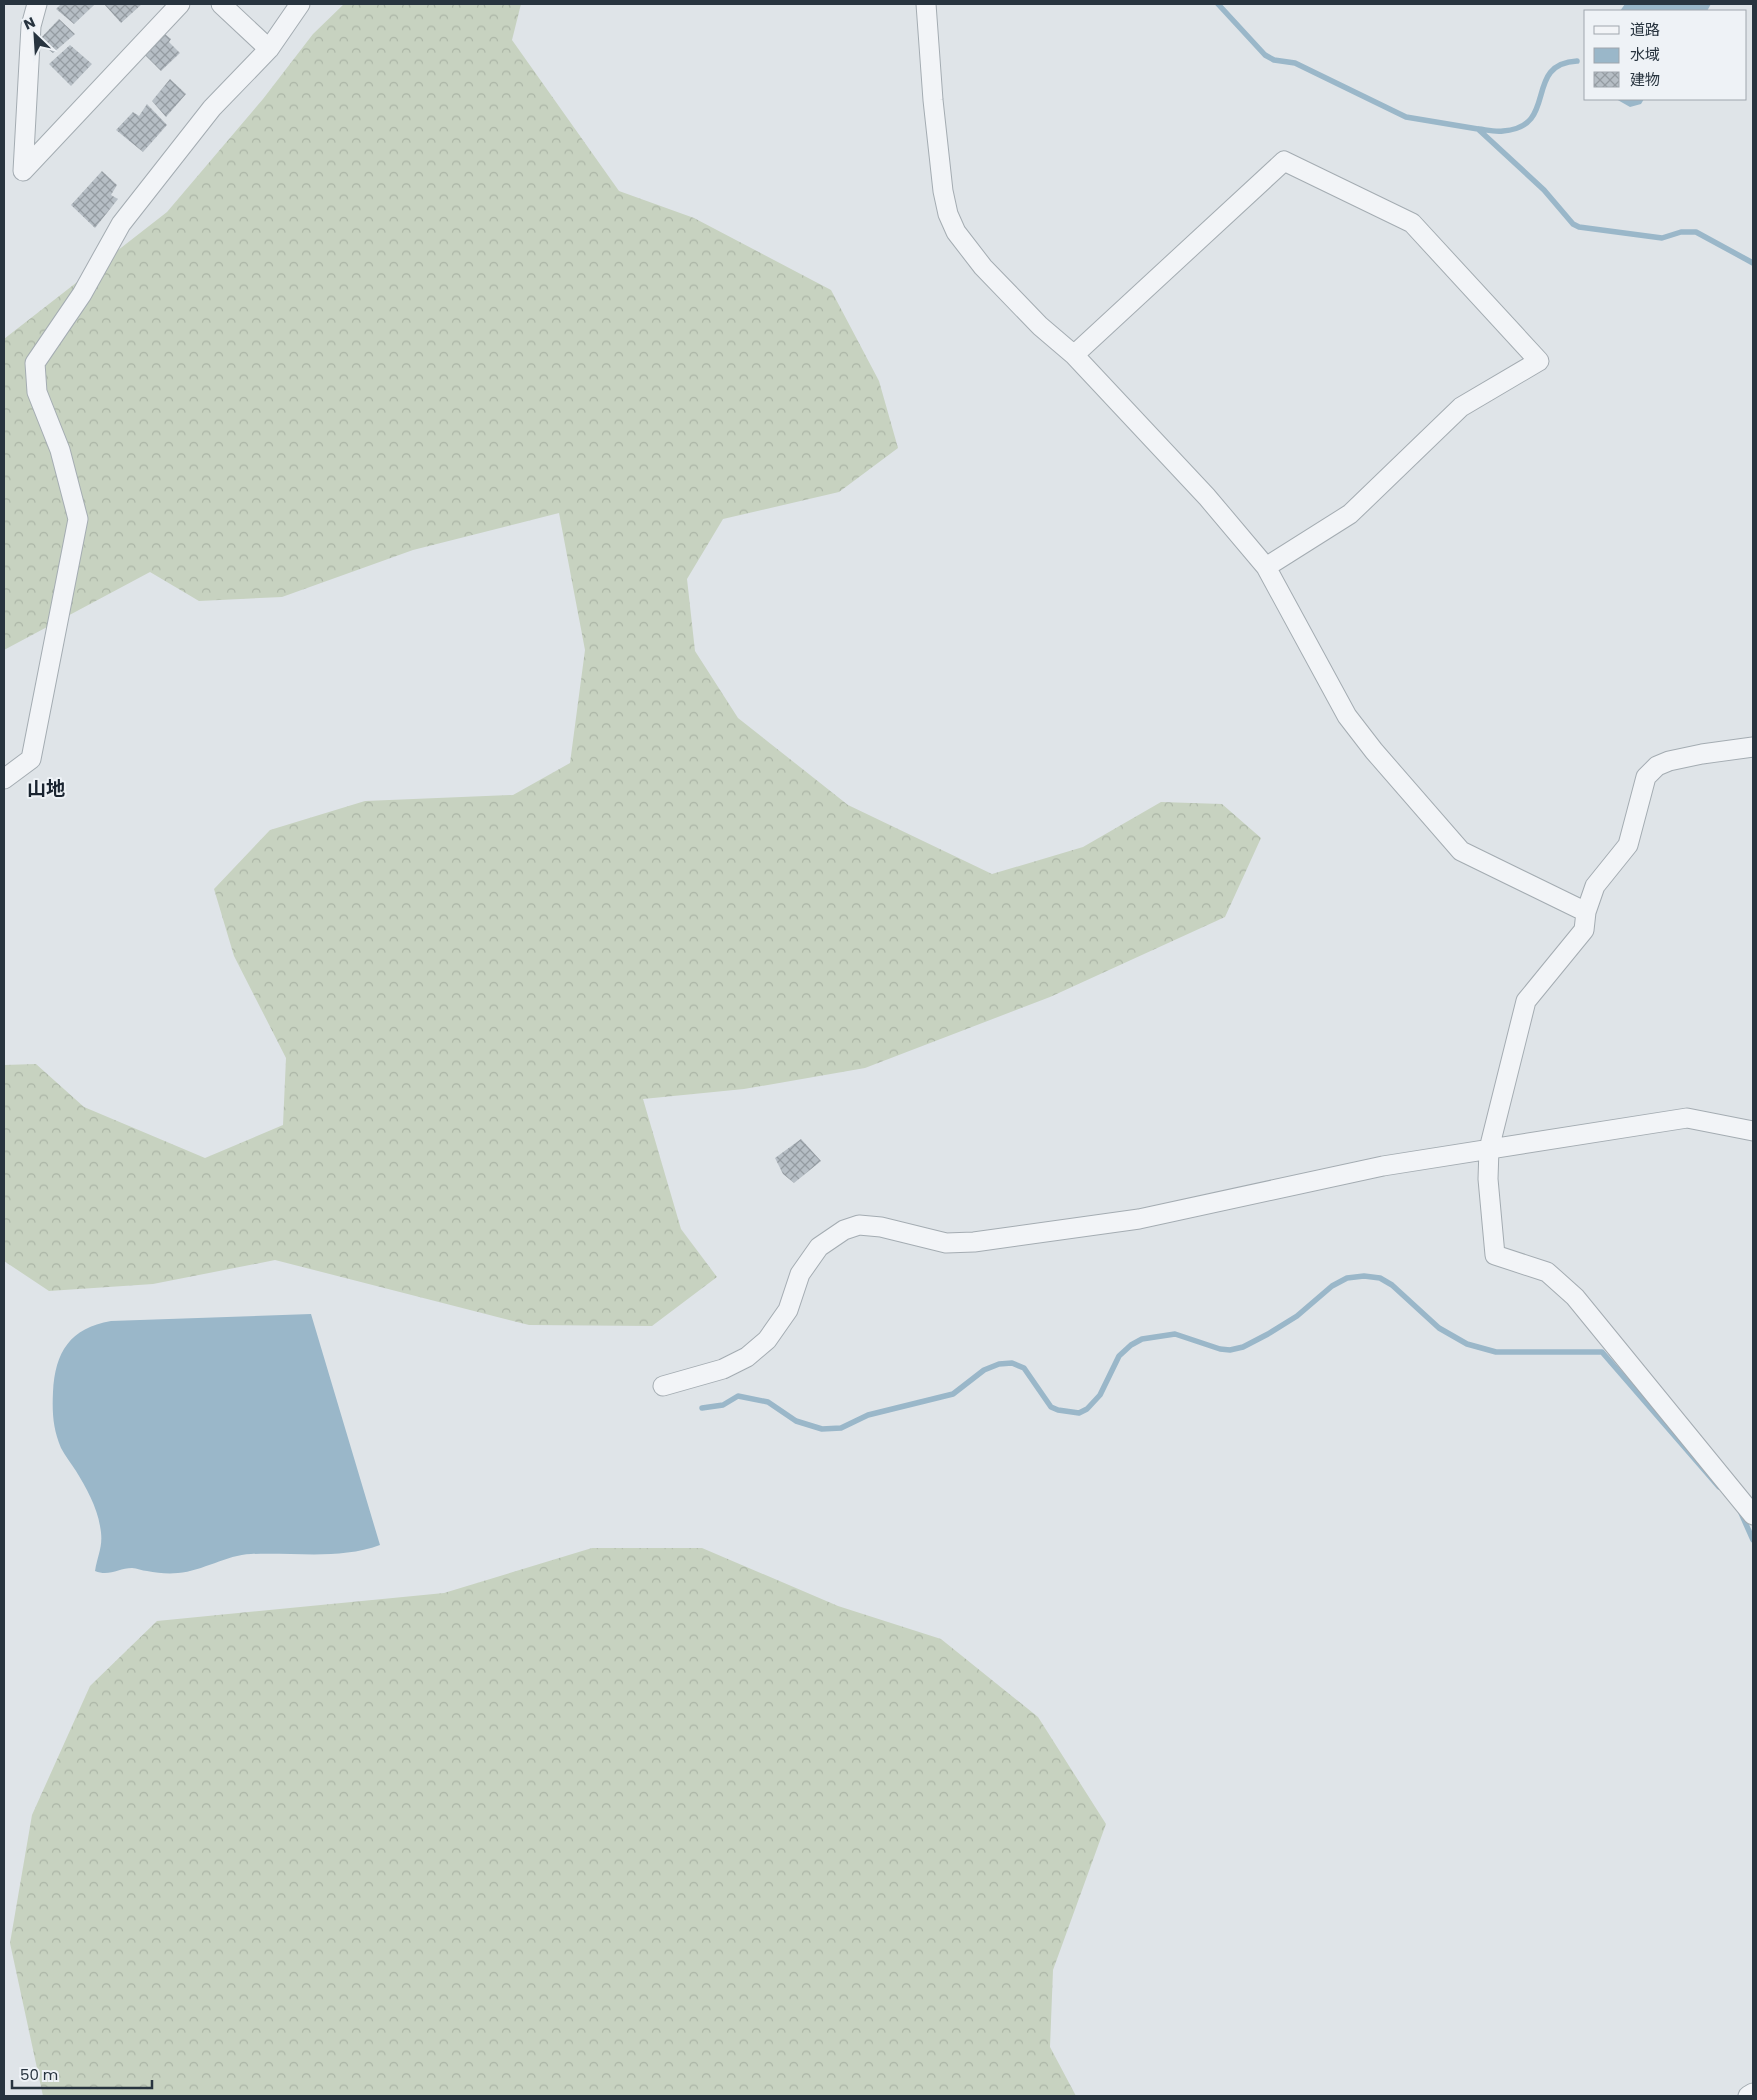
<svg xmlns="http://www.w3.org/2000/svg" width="1757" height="2100" viewBox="0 0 1757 2100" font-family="Poppins,'Noto Sans JP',sans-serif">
  <defs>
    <pattern id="forest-crowns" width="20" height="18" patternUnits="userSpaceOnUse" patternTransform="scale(1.25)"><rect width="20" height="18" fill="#c7d2c0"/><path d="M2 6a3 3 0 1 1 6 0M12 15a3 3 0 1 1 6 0" fill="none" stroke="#abb5a6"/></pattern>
    <pattern id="building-cross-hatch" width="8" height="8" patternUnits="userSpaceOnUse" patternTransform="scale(1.25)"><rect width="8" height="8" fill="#b6bec5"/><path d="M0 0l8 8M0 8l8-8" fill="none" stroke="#949ba1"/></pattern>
  </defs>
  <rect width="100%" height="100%" fill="#dfe4e8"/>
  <path fill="url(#forest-crowns)" d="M344,4H521L512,40L619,191L694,218L831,290L879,381L898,448L839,492L723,519L687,579L695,651L738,718L848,805L992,874L1083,847L1161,802L1222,804L1261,838L1225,917L1050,997L865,1068L744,1089L643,1099L681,1229L717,1277L652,1326L529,1325L275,1260L153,1284L49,1291L4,1261V1065L36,1064L84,1107L205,1158L283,1125L286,1058L234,956L214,889L270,830L365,801L513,795L570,763L585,650L559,513L413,550L282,597L199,601L150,572L4,650V339L167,212L263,99L313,34Z
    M592,1548H702L838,1606L941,1639L1038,1717L1106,1824L1053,1970L1050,2047L1076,2096H43L10,1943L32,1815L90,1686L157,1621L444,1593Z"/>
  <path fill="#9ab7c9" d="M1625,4H1711L1707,11H1620Z
    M1616,99H1644L1641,104L1630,107Z
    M311,1314L380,1545C339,1560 295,1552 251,1554C226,1555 203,1571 178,1573C168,1574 157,1573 147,1571C142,1571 137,1568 132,1568C119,1568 109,1577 95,1571C98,1553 104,1546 100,1526C97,1507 86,1487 76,1471C71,1463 65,1456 61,1448C53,1429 52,1413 53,1392C55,1352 70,1328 111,1321Z"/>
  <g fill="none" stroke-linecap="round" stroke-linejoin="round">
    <path stroke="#9ab7c9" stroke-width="5.5" d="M1218,4L1265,55L1274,60L1295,63L1406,117L1478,129L1544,190L1573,224L1579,227L1662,238L1681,232H1696L1753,263
      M1479,129C1487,130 1495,132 1503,131C1560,127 1522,64 1577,61
      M702,1408L723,1405L738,1396L768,1402L796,1421L822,1429L841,1428L868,1415L953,1394L984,1370L999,1364L1012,1363L1024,1368L1051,1407L1058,1410L1079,1413L1087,1409L1100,1395L1119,1356L1131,1345L1142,1339L1175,1334L1220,1349L1230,1350L1243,1347L1268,1334L1297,1316L1332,1286L1347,1278L1364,1276L1380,1278L1392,1285L1439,1328L1467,1344L1496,1352H1602L1719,1487
      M1741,1513L1753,1540"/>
  </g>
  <path fill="url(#building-cross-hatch)" d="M61,4H93L94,5L74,24L56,9Z
    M104,4H142L121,23Z
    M59,19L75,34L53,53L38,41Z
    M158,34L162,37L165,34L171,39L169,42L180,53L161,71L143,53Z
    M70,45L92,64L71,86L49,64Z
    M170,79L186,94L166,117L152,101Z
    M147,104L167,125L143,152L116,130L133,112L139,116Z
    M102,171L117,185L111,195L118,199L95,228L71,205Z
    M801,1139L821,1161L794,1183L783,1174L775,1158Z"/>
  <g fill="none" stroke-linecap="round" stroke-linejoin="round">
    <g stroke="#a4acb2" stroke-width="21">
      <path id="street" d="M37,4L31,26L23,171L180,4
        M221,4L269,49
        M926,4L933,100L943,191L948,214L956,232L983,267L1040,326L1074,355L1207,497L1266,567L1347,716L1374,751L1461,851L1586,912
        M1074,355L1284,161L1412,223L1539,361L1461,407L1350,514L1266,567
        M1753,747L1702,754L1669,761L1657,766L1646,777L1628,845L1595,886L1586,912L1584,930L1526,1001L1489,1149L1488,1179L1495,1255L1547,1272L1575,1297L1753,1515
        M4,779L31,759L78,519L60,450L37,392L35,363L82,294L121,224L212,108L269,49L300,4
        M663,1386L723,1369L747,1357L767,1340L788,1310L800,1274L819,1247L844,1230L859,1225L881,1227L946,1243L974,1242L1139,1219L1383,1166L1687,1118L1753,1131
        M1748,2096L1753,2093"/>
    </g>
    <use href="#street" stroke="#f2f4f7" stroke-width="19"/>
  </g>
  <g text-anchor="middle" stroke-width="4" stroke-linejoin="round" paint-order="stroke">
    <g font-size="19" font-weight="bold" fill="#1a2430" stroke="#eef2f6">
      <text x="46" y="795">山地</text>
    </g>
  </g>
  <rect width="1757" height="2100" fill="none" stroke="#28343f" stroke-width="10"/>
  <rect x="1584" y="10" width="162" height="90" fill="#eef2f6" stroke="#9fa6ad"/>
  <rect x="1594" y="26" width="25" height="8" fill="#f2f4f7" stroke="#9fa6ad"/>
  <text x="1630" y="35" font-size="15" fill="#28343f">道路</text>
  <rect x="1594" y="48" width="25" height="15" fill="#9ab7c9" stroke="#9fa6ad"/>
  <text x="1630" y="60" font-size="15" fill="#28343f">水域</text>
  <rect x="1594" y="72" width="25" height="15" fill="url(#building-cross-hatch)" stroke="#9fa6ad"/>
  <text x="1630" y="85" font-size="15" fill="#28343f">建物</text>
  <g transform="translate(35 35) rotate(335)" stroke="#eef2f6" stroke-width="4" paint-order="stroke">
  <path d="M0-4L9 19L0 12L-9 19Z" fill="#28343f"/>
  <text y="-8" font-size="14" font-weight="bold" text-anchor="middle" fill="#28343f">N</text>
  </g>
  <path d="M12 2080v8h140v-8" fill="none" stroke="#28343f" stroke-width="2.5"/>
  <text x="20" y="2080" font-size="15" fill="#28343f" stroke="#eef2f6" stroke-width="4" paint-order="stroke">50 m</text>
</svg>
